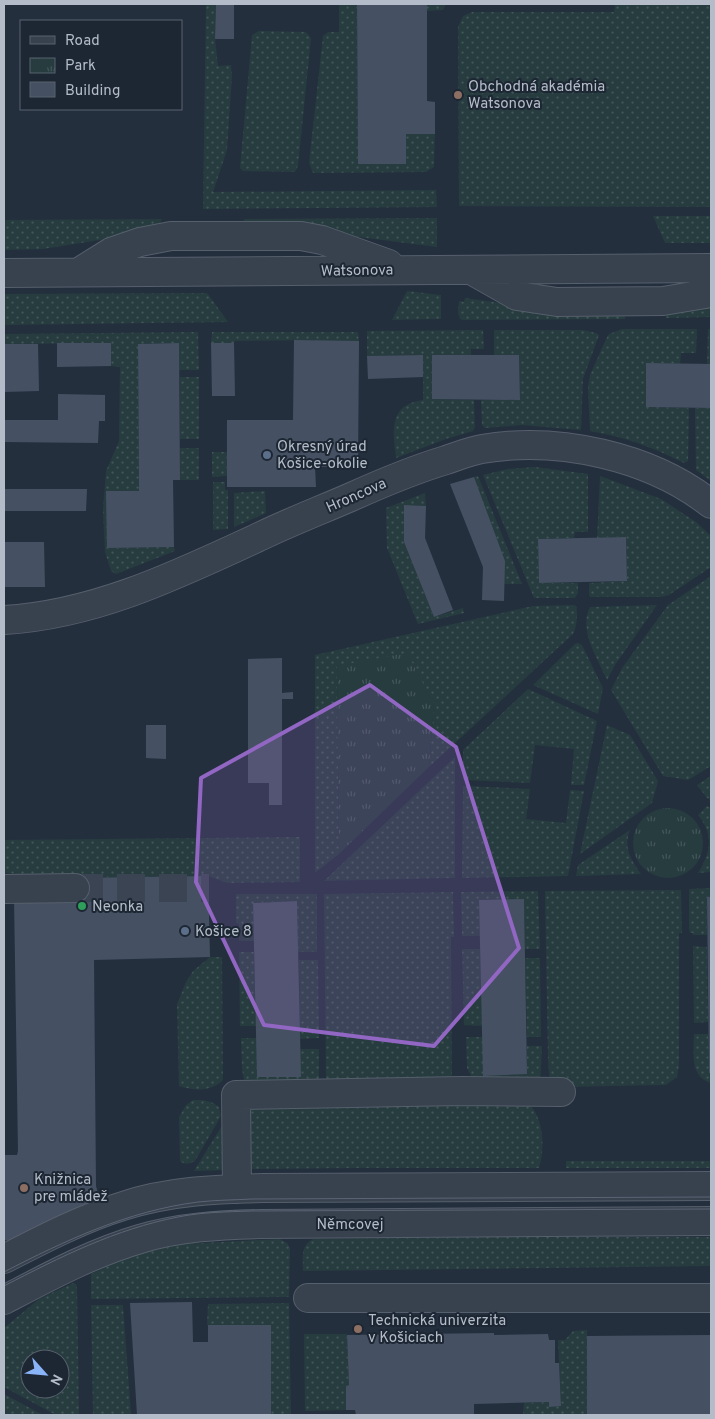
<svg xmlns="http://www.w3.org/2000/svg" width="715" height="1419" viewBox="0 0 715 1419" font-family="Overpass,sans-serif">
  <defs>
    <pattern id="grass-dots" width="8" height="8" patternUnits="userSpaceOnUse" patternTransform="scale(1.25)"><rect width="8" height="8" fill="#263c3f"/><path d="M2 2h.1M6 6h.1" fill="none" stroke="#435659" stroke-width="1.8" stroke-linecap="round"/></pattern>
    <pattern id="park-tufts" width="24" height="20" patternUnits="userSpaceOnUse" patternTransform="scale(1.25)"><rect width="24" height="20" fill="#263c3f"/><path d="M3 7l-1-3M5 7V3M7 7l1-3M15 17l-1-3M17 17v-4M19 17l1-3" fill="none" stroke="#435659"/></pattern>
  </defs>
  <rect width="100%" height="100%" fill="#242f3e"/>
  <path fill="url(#grass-dots)" fill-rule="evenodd" d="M206,4H216L215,39L218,66L231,65L232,76L227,150L213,192L436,190L437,207L203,209Z
    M339,4H357L358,164H406V134H435L434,167L426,172L313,173L309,163L323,36L328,32H339Z
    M427,4H446L443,10L427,11Z
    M615,4H711V207L459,206L458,27L463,16L472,12H614Z
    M259,31L306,32L311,38L298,166L295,172L243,171L240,168L252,35Z
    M653,216H711V243H665Z
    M437,218V247L320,232L244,229V219Z
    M162,219L156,231L43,249L4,250V220Z
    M407,291L441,295V319L392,320Z
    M205,293L208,294L228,322L4,325V294Z
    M465,298L531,307L625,313V319L463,320L460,319L458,313L459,301L464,302Z
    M711,299V317L666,318L665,307Z
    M622,329H697L696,353H681L680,364L646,363V407L689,408L688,461L684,463C652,447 625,437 590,431L588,388L590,375L607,337L609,334Z
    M708,329H711V364H707Z
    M483,330L484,349H471V355L432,356V399L474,400L475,427L473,431L446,439L396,458C394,441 389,414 407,405C412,402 418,401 423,400V355L367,356V331Z
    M494,330H583L596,333L599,335L583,379L581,430L522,425L485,428L482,425L481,400L520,399L519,356L494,355Z
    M198,332L199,370H179V343L138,344L139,491H107V548L174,547L175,551L116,574L111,571L105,552L103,510L106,471L119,441L120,367L111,366V343L4,344V334Z
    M212,332H358L359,341L315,342V340L235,341L234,343H211Z
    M180,377H199V439H180Z
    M695,408H711V481L696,470Z
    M180,448H199V480H180Z
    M212,452H227V476L212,477Z
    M535,467L588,474V532H575L574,538L538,539L539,583H578V593L575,598H534L483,475L508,469Z
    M478,476L522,584H504L485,509L474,477Z
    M600,476L661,499L696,522L711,536V567L669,595L661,597H590L589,595V583L627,581L626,537L597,538Z
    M213,482H225V490H228V529L213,530Z
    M265,491L266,513L234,527V493Z
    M425,493L426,506L404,505V542L434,617L463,608L464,613L418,624L387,548L386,508Z
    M711,576V766L688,780L663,776L611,690L622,668L668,605Z
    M573,605L576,606C578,614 577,627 573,634L429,767L434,703L337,666L339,854L315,873V655L533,606Z
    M657,605L615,665L607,680C598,659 578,630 590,607Z
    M578,643L582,645L603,688L598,714L533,685L575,644Z
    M528,689L597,721L584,785H571L574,749L535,745L530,783L463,780V750Z
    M607,725L630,735L658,781L652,803L580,854Z
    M455,757V878L324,881Z
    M711,776V800L707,798L697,785Z
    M463,786L530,789L526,819L566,823L570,790L584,791L568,876L462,878Z
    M707,806L711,808V872L698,873C711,852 714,835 698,815Z
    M630,830C623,848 631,860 641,874L576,876L578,865Z
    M300,837V882L227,883L208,876L75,878L4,873V840Z
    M711,888V897H707V935H693V933H690L689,928V889Z
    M681,890L682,933H679V1065L677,1077L666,1085L556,1087L550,1083L548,1061L545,891Z
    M538,891L540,949H525L524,899L479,900L480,936H462L461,892Z
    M453,892L454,937H451L452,1076L445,1084L326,1083L324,894Z
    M236,894H317V952H298L297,901L253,903L254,941H239V924L236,923Z
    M693,946L707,947L708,1022L694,1023Z
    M462,949H480L482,1026L464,1025Z
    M239,952H254L256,1026H240Z
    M210,957H222L223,1080C211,1092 195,1091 179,1086L177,1004L186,982L193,971Z
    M525,958H540L541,1037H527Z
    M299,960H318L319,1038L300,1039Z
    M694,1034H708L709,1073H711V1083C689,1076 694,1054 694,1034Z
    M466,1037H482L527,1074V1046H542L540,1085L472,1078L467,1068Z
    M241,1038H256L300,1049H319V1081L253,1087L244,1080L242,1069Z
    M193,1100C203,1100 211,1100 219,1107L221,1116L195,1161C189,1164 185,1165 180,1161L179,1117L186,1105Z
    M256,1103L529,1104C544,1118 545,1150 539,1168H357L251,1169L246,1164L249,1110Z
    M223,1124L226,1170L194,1171Z
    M566,1161H711V1168H566Z
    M476,1237H711V1266L303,1271C303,1258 300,1246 313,1239Z
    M280,1239L287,1243L290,1248L289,1297L91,1299V1274L130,1256L181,1244Z
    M73,1283L76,1284L77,1288L79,1415H56L4,1387V1328L39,1299ZM30,1359H60V1389H30Z
    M289,1303L291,1415H271V1325H207L208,1304Z
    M91,1305H123L131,1415H93Z
    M587,1330V1415H523L524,1403L549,1402V1406H561L558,1340H565L573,1331Z
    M304,1334H347L349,1385L346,1386V1410L305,1411Z
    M4,1394L43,1415H4Z"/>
  <path fill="url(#park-tufts)" d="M407,653L434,703L429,767L339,854L337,666Z
    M633 843a35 35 0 1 1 70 0a35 35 0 1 1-70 0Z"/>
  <path fill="#455162" d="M216,4H234V39H215Z
    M357,4H427V101L435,102V134H406V164H358Z
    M294,340L359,341L358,467H315L316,487H227V420H293Z
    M57,343H111V366L57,367Z
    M179,343L180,480H173L174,547L107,548L106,491H139L138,344Z
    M211,343H234L235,396H212Z
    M4,344H38L39,391L4,392Z
    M423,355V377L368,379L367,356Z
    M432,355H519L520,400L432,399Z
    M646,363L711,364V408L646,407Z
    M58,394L105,395V421H99L98,443L4,442V420H58Z
    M474,477L505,561L504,601L482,600L483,567L450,484Z
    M4,489H87L86,511H4Z
    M404,505L426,506L425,538L453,610L434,617L404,542Z
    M626,537L627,581L539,583L538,539Z
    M4,542H44L45,587H4Z
    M282,658V693L293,692V699H282V805H269V783H248V659Z
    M146,725H166V759L146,758Z
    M208,876L210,957L94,960L96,1186L99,1197L97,1202L14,1242L4,1240V1155H17L18,1151L14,897L75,878Z
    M707,897H711V1073H709Z
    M524,899L527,1074L483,1076L479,900Z
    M297,901L301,1077H257L253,903Z
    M192,1302L193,1342H208V1325H271V1415H137L130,1303Z
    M494,1333V1335L548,1334L549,1340H555V1363H559L561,1406L549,1407V1402L474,1404V1415H356L355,1410H346V1386L349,1385L347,1335Z
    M709,1335H711V1415H587V1336Z"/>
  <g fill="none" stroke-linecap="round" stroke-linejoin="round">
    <path stroke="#3a4453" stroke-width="28" stroke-dasharray="28 14" stroke-linecap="butt" d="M75,888H209"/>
    <g stroke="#565f6c" stroke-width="30">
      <path id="minor" d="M471,270L517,296L557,302L663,301L711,293
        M79,272L111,252L140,242L171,236H301L322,240L389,264
        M4,273L711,268
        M4,620C95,615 179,574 261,536C290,522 321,510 351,497C382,483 413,470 446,460C458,456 470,451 482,449C558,436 650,456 711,504
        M4,889L75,888
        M237,1189L236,1095L462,1091L561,1092
        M4,1259C43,1239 81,1219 123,1206C168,1191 217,1189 264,1188L711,1186
        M308,1298H711
        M4,1300C48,1277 92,1253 140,1239C179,1227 220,1225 261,1224L711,1221"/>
    </g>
    <use href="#minor" stroke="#38414e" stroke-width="28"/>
    <path stroke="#5a6575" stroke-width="1" d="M4,1272C66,1240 128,1211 198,1202C216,1200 234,1200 252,1199L711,1197
      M4,1286C60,1257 116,1229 178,1217C202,1212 226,1212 251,1211L711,1209"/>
  </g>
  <path fill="#9266c3" fill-opacity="0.2" stroke="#9266c3" stroke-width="4" stroke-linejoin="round" d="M370,685L456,747L519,948L434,1046L264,1025L196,882L201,778Z"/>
  <g fill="#8d6e63" stroke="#1d2633" stroke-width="2">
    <circle cx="458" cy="95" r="5"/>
    <circle cx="24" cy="1188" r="5"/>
    <circle cx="358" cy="1329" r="5"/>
  </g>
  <g fill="#5c6f8a" stroke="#1d2633" stroke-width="2">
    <circle cx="267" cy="455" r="5"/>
    <circle cx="185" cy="931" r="5"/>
  </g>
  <circle fill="#2e9e5b" stroke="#1d2633" stroke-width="2" cx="82" cy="906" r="5"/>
  <g text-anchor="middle" stroke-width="4" stroke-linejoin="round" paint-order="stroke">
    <g font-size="15" fill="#b4bcc9" stroke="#1d2633" text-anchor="start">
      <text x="468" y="91">Obchodná akadémia<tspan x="468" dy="17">Watsonova</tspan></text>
      <text x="277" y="451">Okresný úrad<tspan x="277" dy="17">Košice-okolie</tspan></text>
      <text x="92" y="911">Neonka</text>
      <text x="195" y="936">Košice 8</text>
      <text x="34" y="1184">Knižnica<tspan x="34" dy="17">pre mládež</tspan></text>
      <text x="368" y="1325">Technická univerzita<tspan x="368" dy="17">v Košiciach</tspan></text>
    </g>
    <g font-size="15" fill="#b4bcc9" stroke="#1d2633">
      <text transform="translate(357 270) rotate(-1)" y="5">Watsonova</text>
      <text transform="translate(356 495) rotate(-24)" y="5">Hroncova</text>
      <text x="350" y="1229">Němcovej</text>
    </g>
  </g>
  <rect width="715" height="1419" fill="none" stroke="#b4bcc9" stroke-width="10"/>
  <rect x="20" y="20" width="162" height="90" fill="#1d2633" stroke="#59626f"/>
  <rect x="30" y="36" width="25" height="8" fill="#38414e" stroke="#59626f"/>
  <text x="65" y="45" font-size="15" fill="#b4bcc9">Road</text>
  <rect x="30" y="58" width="25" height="15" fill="url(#park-tufts)" stroke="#59626f"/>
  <text x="65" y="70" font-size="15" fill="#b4bcc9">Park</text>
  <rect x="30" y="82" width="25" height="15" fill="#455162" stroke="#59626f"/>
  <text x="65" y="95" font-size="15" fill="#b4bcc9">Building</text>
  <g transform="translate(45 1374) rotate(117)"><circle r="24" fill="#1d2633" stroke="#59626f"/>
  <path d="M0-4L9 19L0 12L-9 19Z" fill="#8ab4f8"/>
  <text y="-8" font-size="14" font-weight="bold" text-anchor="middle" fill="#b4bcc9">N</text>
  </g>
</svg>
